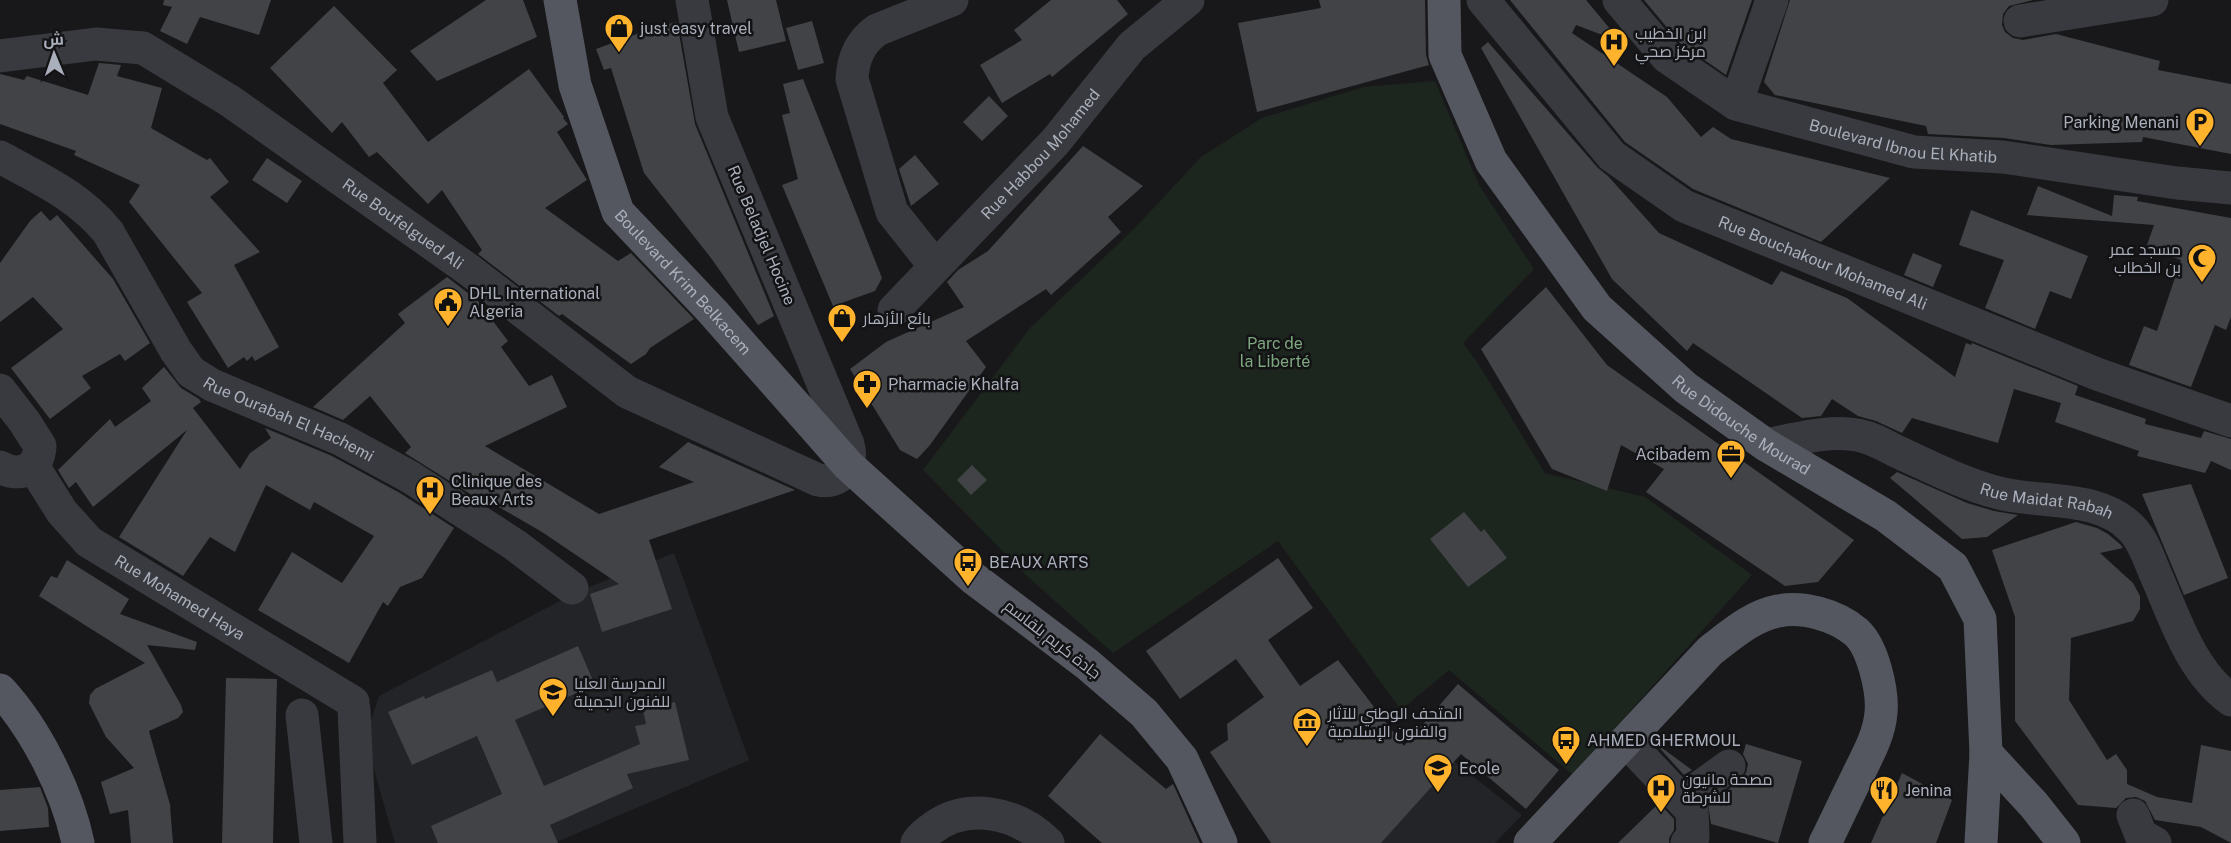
<svg xmlns="http://www.w3.org/2000/svg" width="2231" height="843" viewBox="0 0 2231 843" font-family="'Public Sans',Cairo,sans-serif">
  <rect width="100%" height="100%" fill="#18181a"/>
  <path fill="#232427" d="M674,553L749,760L554,843H395L365,738L379,696L577,592Z
    M1423,737L1522,815L1495,843H1335Z"/>
  <path fill="#1d261e" d="M1435,81L1479,185L1534,269L1463,343L1479,365L1545,473L1645,497L1752,575L1573,775L1449,670L1401,710L1278,541L1113,653L1026,575L923,470L1030,328L1135,228L1201,157L1262,118L1363,87Z"/>
  <path fill="#414347" d="M164,0H271L259,35L200,17L187,44L160,31L172,7L163,5Z
    M486,0H523L537,37L437,81L410,51Z
    M727,0H776L786,41L739,52Z
    M1051,0H1117L1128,14L1052,77L1050,74L1002,103L980,65L1022,40L1014,30Z
    M1319,0H1425L1426,55L1429,65L1257,112L1238,23L1321,8Z
    M1510,0H1586L1621,42L1576,25L1572,33L1667,97L1701,137L1713,127L1731,139L1890,178L1821,242L1693,189L1625,142Z
    M1644,0H1752L1726,75L1680,43Z
    M1790,0H2033L2009,6L2003,14L2002,25L2005,32L2013,38L2023,40L2056,34L2160,61L2158,70L2231,84V154L2143,137L2142,142L2051,145L2004,138L1928,134L1926,126L1775,95L1764,82Z
    M334,6L397,70L383,83L428,142L529,69L564,117L563,118L568,124L557,132L587,180L545,208L618,261L631,253L694,319L650,348L646,354L631,364L562,314L559,316L478,254L482,250L442,190L428,204L377,152L369,157L342,122L332,133L270,68Z
    M812,21L824,63L798,70L786,28Z
    M677,22L695,124L774,316L758,325L711,258L644,173L611,68L604,70L596,49L656,27Z
    M1488,42L1598,168L1608,176L1659,233L1772,285L1781,271L1847,298L1955,377L1966,343L1971,345L1972,343L2078,386L2075,395L2146,419L2145,424L2201,438L2204,431L2231,439V470L2211,461L2205,473L2137,456L2139,451L2055,422L2061,403L2014,389L1998,443L1912,418L1902,433L1876,421L1858,416L1832,399L1821,416L1802,418L1693,343L1687,351L1612,279L1481,48Z
    M99,63L121,65L117,76L162,88L151,128L207,160L210,158L229,182L210,197L260,252L234,265L279,347L255,361L252,356L247,361L244,357L228,368L187,302L202,293L129,202L140,185L74,155L76,151L0,124V74L24,80L27,76L88,95Z
    M803,79L882,278L875,291L833,306L782,185L798,179L782,115L790,113L783,84Z
    M989,96L1008,116L982,141L963,122Z
    M1083,146L1143,186L1108,217L1121,232L1051,295L1046,289L966,341L986,367L930,445L917,459L900,450L850,369L886,342L964,307L947,282L958,270L988,251Z
    M915,155L939,184L911,206L899,169Z
    M267,158L302,181L287,203L252,180Z
    M2038,186L2112,216L2114,195L2138,197L2137,201L2231,218V317L2226,330L2215,325L2191,387L2129,365L2144,326L2157,331L2181,260L2146,248L2154,225L2027,215Z
    M1971,210L2088,256L2071,299L2050,291L2035,329L1985,308L2004,260L1959,245Z
    M41,211L50,221L57,215L113,279L150,343L125,361L120,354L82,376L91,388L50,419L11,368L63,329L33,297L0,322V263L30,221Z
    M1913,253L1942,265L1933,287L1904,275Z
    M447,277L477,300L508,341L501,347L529,386L552,375L567,407L485,446L599,514L694,482L659,467L688,442L795,490L649,540L672,609L602,632L590,594L619,584L542,532L485,499L477,494L475,497L405,453L411,447L370,396L343,420L313,407L405,323L398,314Z
    M1546,287L1607,365L1854,540L1818,582L1785,586L1646,492L1664,469L1621,445L1607,491L1552,469L1481,349Z
    M164,367L181,388L199,399L201,402L193,408L240,469L250,453L271,438L265,428L332,456L400,493L454,528L422,578L400,587L388,606L383,602L349,663L258,610L292,552L342,583L374,536L314,502L310,510L266,485L235,552L210,537L183,576L119,537L187,430L93,507L76,482L69,488L58,470L110,419L115,427L151,401L142,388Z
    M972,465L987,480L971,495L957,480Z
    M1897,472L1967,503L1994,511L2018,515L1987,537L1962,539L1890,478Z
    M2191,484L2228,578L2184,595L2142,494Z
    M1464,512L1481,532L1484,529L1507,558L1468,587L1430,539Z
    M2076,522L2097,528L2108,534L2121,545L2123,548L2100,553L2133,583L2140,596V609L2133,621L2071,638L2069,700L2107,760L2116,754L2127,770V784L2157,797L2192,803L2201,745L2231,751V843L2201,827L2155,820L2145,801L2136,797L2126,798L2116,808L2078,805L2015,721V617L1992,550Z
    M1278,558L1313,608L1268,640L1300,686L1338,660L1404,746L1458,684L1559,770L1526,809L1461,754L1381,843H1271L1210,752L1228,740L1227,724L1264,697L1236,659L1180,699L1146,651Z
    M67,560L129,599L120,614L197,642L195,650L147,645L181,705L183,712L178,718L149,731L171,808L170,806L173,843H131L128,810L110,814L101,782L134,768L106,737L89,703L90,695L95,689L145,663L39,596L51,576L57,578Z
    M578,646L595,685L515,720L544,786L640,744L635,726L646,724L643,710L675,702L689,760L627,774L633,788L550,825L558,843H438L431,826L502,794L477,736L412,765L388,712L424,696L425,699L492,670L497,682Z
    M226,678L277,679L273,843H222Z
    M1100,734L1166,789L1173,784L1200,843H1102L1048,796Z
    M1654,742L1692,770L1684,775Z
    M1746,744L1802,761L1778,843L1711,824L1708,804L1740,781L1746,773L1748,764L1743,754Z
    M1902,773L1952,800L1936,843H1871Z
    M40,787L48,808L49,827L0,831V790Z
    M1659,803L1674,819V830L1669,838V843H1618Z"/>
  <g fill="none" stroke-linecap="round" stroke-linejoin="round">
    <g stroke="#383a3f" stroke-width="33">
      <path id="s1" d="M1483,0L1612,156L1684,206L2097,374L2231,421"/>
      <path id="s2" d="M1619,0L1667,57L1736,104L1914,152L2003,157L2177,183L2231,188"/>
      <path d="M2020,21L2152,0"/>
      <path id="s3" d="M0,56L96,44L143,48L230,101L469,270L627,392L818,480C841,485 854,465 848,444L712,117L692,0"/>
      <path d="M1736,104L1772,0"/>
      <path id="s4" d="M0,157C40,179 79,196 108,232L176,351L191,372L212,385L340,439L410,477L515,545L572,588"/>
      <path d="M935,266L892,212L852,79C853,58 860,42 877,30L952,0"/>
      <path id="s5" d="M894,310L1055,142L1132,46L1188,0"/>
      <path d="M0,390L24,421L40,446C39,470 19,478 0,467"/>
      <path id="s6" d="M1766,445C1797,439 1833,428 1865,437C1876,440 1888,447 1898,452C1931,467 1964,484 1999,493C2042,504 2100,494 2132,529C2143,540 2149,559 2155,573C2175,618 2190,670 2231,700"/>
      <path id="s7" d="M33,466L62,512L89,542L353,702"/>
      <path d="M354,709L360,843"/>
      <path d="M302,715L316,843"/>
      <path d="M1626,741L1692,811L1693,837L1687,843"/>
      <path d="M1682,800L1729,766"/>
      <path d="M2133,815L2141,835L2155,843"/>
      <path d="M917,843C920,837 925,834 930,830C966,801 1017,812 1048,843"/>
    </g>
    <g stroke="#54575f" stroke-width="33">
      <path id="s8" d="M560,0L575,85L618,212L712,311L848,465L973,578L1087,664L1144,713L1182,759L1221,843"/>
      <path id="s9" d="M1444,0L1445,55L1491,161L1597,308L1686,388L1766,445L1886,516L1953,567L1980,619L1986,753L1981,843"/>
      <path d="M0,690C36,729 67,791 78,843"/>
      <path d="M1986,753L2034,805L2064,843"/>
      <path d="M1530,843L1711,650C1732,634 1752,616 1778,611C1803,606 1836,615 1856,632C1873,647 1883,691 1881,713C1879,736 1867,756 1857,777C1846,799 1836,821 1825,843"/>
    </g>
  </g>
  <defs>
    <g id="shop-pin" transform="scale(1.5)"><path d="M0 17L-7.5 6A9.5 9.5 0 1 1 7.5 6Z" fill="#ffb22b" stroke="#131315"/><path d="M-5-2.5h2.3a2.7 3.5 0 0 1 5.4 0H5L5.5 6h-11ZM-1.5-2.5h3a1.5 2.3 0 0 0-3 0Z" fill="#111"/></g>
    <g id="hospital-pin" transform="scale(1.5)"><path d="M0 17L-7.5 6A9.5 9.5 0 1 1 7.5 6Z" fill="#ffb22b" stroke="#131315"/><path d="M-5-5h3v3.5h4V-5h3V5h-3V1.5h-4V5h-3Z" fill="#111"/></g>
    <g id="parking-pin" transform="scale(1.5)"><path d="M0 17L-7.5 6A9.5 9.5 0 1 1 7.5 6Z" fill="#ffb22b" stroke="#131315"/><path d="M-3.5-5.5H1a3.5 3.5 0 0 1 0 7H-1V5.5H-3.5ZM-1-3.4V-.6H.8a1.4 1.4 0 0 0 0-2.8Z" fill="#111"/></g>
    <g id="mosque-pin" transform="scale(1.5)"><path d="M0 17L-7.5 6A9.5 9.5 0 1 1 7.5 6Z" fill="#ffb22b" stroke="#131315"/><path d="M3.5-4.9A6 6 0 1 0 3.5 4.9A5 5 0 1 1 3.5-4.9Z" fill="#111"/></g>
    <g id="civic-pin" transform="scale(1.5)"><path d="M0 17L-7.5 6A9.5 9.5 0 1 1 7.5 6Z" fill="#ffb22b" stroke="#131315"/><path d="M-.6-6.5H3V-4.5H.6V-3L4-1V1h2V6H-6V1h2V-1L-.6-3ZM-1.2 2.5V6h2.4V2.5Z" fill="#111"/></g>
    <g id="pharmacy-pin" transform="scale(1.5)"><path d="M0 17L-7.5 6A9.5 9.5 0 1 1 7.5 6Z" fill="#ffb22b" stroke="#131315"/><path d="M-2-6h4v4h4v4h-4v4h-4v-4h-4v-4h4Z" fill="#111"/></g>
    <g id="office-pin" transform="scale(1.5)"><path d="M0 17L-7.5 6A9.5 9.5 0 1 1 7.5 6Z" fill="#ffb22b" stroke="#131315"/><path d="M-6-3h4V-5.5h4V-3h4V5H-6ZM-1-4.5V-3h2v-1.5ZM-6 0V1H6V0Z" fill="#111"/></g>
    <g id="bus-pin" transform="scale(1.5)"><path d="M0 17L-7.5 6A9.5 9.5 0 1 1 7.5 6Z" fill="#ffb22b" stroke="#131315"/><path d="M-5-6H5V4H4V6H2V4H-2V6H-4V4H-5ZM-3.5-4V0h7V-4ZM-3.5 1.2v1.5H-2V1.2ZM2 1.2v1.5H3.5V1.2Z" fill="#111"/></g>
    <g id="university-pin" transform="scale(1.5)"><path d="M0 17L-7.5 6A9.5 9.5 0 1 1 7.5 6Z" fill="#ffb22b" stroke="#131315"/><path d="M0-5L7-2L0 1L-7-2ZM-4 1L0 2.5L4 1V4Q0 6-4 4Z" fill="#111"/></g>
    <g id="museum-pin" transform="scale(1.5)"><path d="M0 17L-7.5 6A9.5 9.5 0 1 1 7.5 6Z" fill="#ffb22b" stroke="#131315"/><path d="M0-6L6-3V-2H-6V-3ZM-5-1h2V3h-2ZM-1-1h2V3h-2ZM3-1h2V3H3ZM-6 4H6V6H-6Z" fill="#111"/></g>
    <g id="school-pin" transform="scale(1.5)"><path d="M0 17L-7.5 6A9.5 9.5 0 1 1 7.5 6Z" fill="#ffb22b" stroke="#131315"/><path d="M0-5L7-2L0 1L-7-2ZM-4 1L0 2.5L4 1V4Q0 6-4 4Z" fill="#111"/></g>
    <g id="restaurant-pin" transform="scale(1.5)"><path d="M0 17L-7.5 6A9.5 9.5 0 1 1 7.5 6Z" fill="#ffb22b" stroke="#131315"/><path d="M-5-6h1v4h1v-4h1v4h1v-4h1v5L-1.5 .5V6h-2V.5L-5-1ZM5-6V6H3V1.5H1.5Q1.5-4 5-6Z" fill="#111"/></g>
  </defs>
  <g fill-rule="evenodd">
    <use href="#shop-pin" x="619" y="28"/>
    <use href="#hospital-pin" x="1614" y="42"/>
    <use href="#parking-pin" x="2200" y="122"/>
    <use href="#mosque-pin" x="2202" y="258"/>
    <use href="#civic-pin" x="448" y="302"/>
    <use href="#shop-pin" x="842" y="318"/>
    <use href="#pharmacy-pin" x="867" y="384"/>
    <use href="#office-pin" x="1731" y="454"/>
    <use href="#hospital-pin" x="430" y="490"/>
    <use href="#bus-pin" x="968" y="562"/>
    <use href="#university-pin" x="553" y="692"/>
    <use href="#museum-pin" x="1307" y="722"/>
    <use href="#bus-pin" x="1566" y="740"/>
    <use href="#school-pin" x="1438" y="768"/>
    <use href="#hospital-pin" x="1661" y="788"/>
    <use href="#restaurant-pin" x="1884" y="790"/>
  </g>
  <g text-anchor="middle" stroke-width="5" stroke-linejoin="round" paint-order="stroke">
    <g font-size="16" fill="#a9afbb" stroke="#131315" text-anchor="start">
      <text x="640" y="34">just easy travel</text>
      <text x="1635" y="39">ابن الخطيب<tspan x="1635" dy="18">مركز صحي</tspan></text>
      <text x="2179" y="128" text-anchor="end">Parking Menani</text>
      <text x="2181" y="255" text-anchor="end">مسجد عمر<tspan x="2181" dy="18">بن الخطاب</tspan></text>
      <text x="469" y="299">DHL International<tspan x="469" dy="18">Algeria</tspan></text>
      <text x="863" y="324">بائع الأزهار</text>
      <text x="888" y="390">Pharmacie Khalfa</text>
      <text x="1710" y="460" text-anchor="end">Acibadem</text>
      <text x="451" y="487">Clinique des<tspan x="451" dy="18">Beaux Arts</tspan></text>
      <text x="989" y="568">BEAUX ARTS</text>
      <text x="574" y="689">المدرسة العليا<tspan x="574" dy="18">للفنون الجميلة</tspan></text>
      <text x="1328" y="719">المتحف الوطني للآثار<tspan x="1328" dy="18">والفنون الإسلامية</tspan></text>
      <text x="1587" y="746">AHMED GHERMOUL</text>
      <text x="1459" y="774">Ecole</text>
      <text x="1682" y="785">مصحة مانيون<tspan x="1682" dy="18">للشرطة</tspan></text>
      <text x="1905" y="796">Jenina</text>
    </g>
    <g font-size="16" fill="#a9afbb" stroke="#131315">
      <text dy="6" stroke="none"><textPath href="#s2" startOffset="330">Boulevard Ibnou El Khatib</textPath></text>
      <text dy="6" stroke="none"><textPath href="#s5" startOffset="214">Rue Habbou Mohamed</textPath></text>
      <text dy="6" stroke="none"><textPath href="#s3" startOffset="458">Rue Boufelgued Ali</textPath></text>
      <text transform="translate(762 235) rotate(67)" y="6">Rue Beladjel Hocine</text>
      <text dy="6" stroke="none"><textPath href="#s1" startOffset="440">Rue Bouchakour Mohamed Ali</textPath></text>
      <text dy="6" stroke="none"><textPath href="#s8" startOffset="316">Boulevard Krim Belkacem</textPath></text>
      <text dy="6" stroke="none"><textPath href="#s4" startOffset="404">Rue Ourabah El Hachemi</textPath></text>
      <text dy="6" stroke="none"><textPath href="#s9" startOffset="538">Rue Didouche Mourad</textPath></text>
      <text dy="6" stroke="none"><textPath href="#s6" startOffset="294">Rue Maidat Rabah</textPath></text>
      <text dy="6" stroke="none"><textPath href="#s7" startOffset="201">Rue Mohamed Haya</textPath></text>
      <text transform="translate(1053 639) rotate(38)" y="6">جادة كريم بلقاسم</text>
    </g>
    <g font-size="16" fill="#7ea87f" stroke="#131315">
      <text x="1275" y="349">Parc de<tspan x="1275" dy="18">la Liberté</tspan></text>
    </g>
  </g>
  <g transform="translate(54 54) rotate(358)" stroke="#131315" stroke-width="4.5" paint-order="stroke">
  <path d="M0-4.5L10 22L0 15L-10 22Z" fill="#a9afbb"/>
  <text y="-9" font-size="16" font-weight="bold" text-anchor="middle" fill="#a9afbb">ش</text>
  </g>
</svg>
